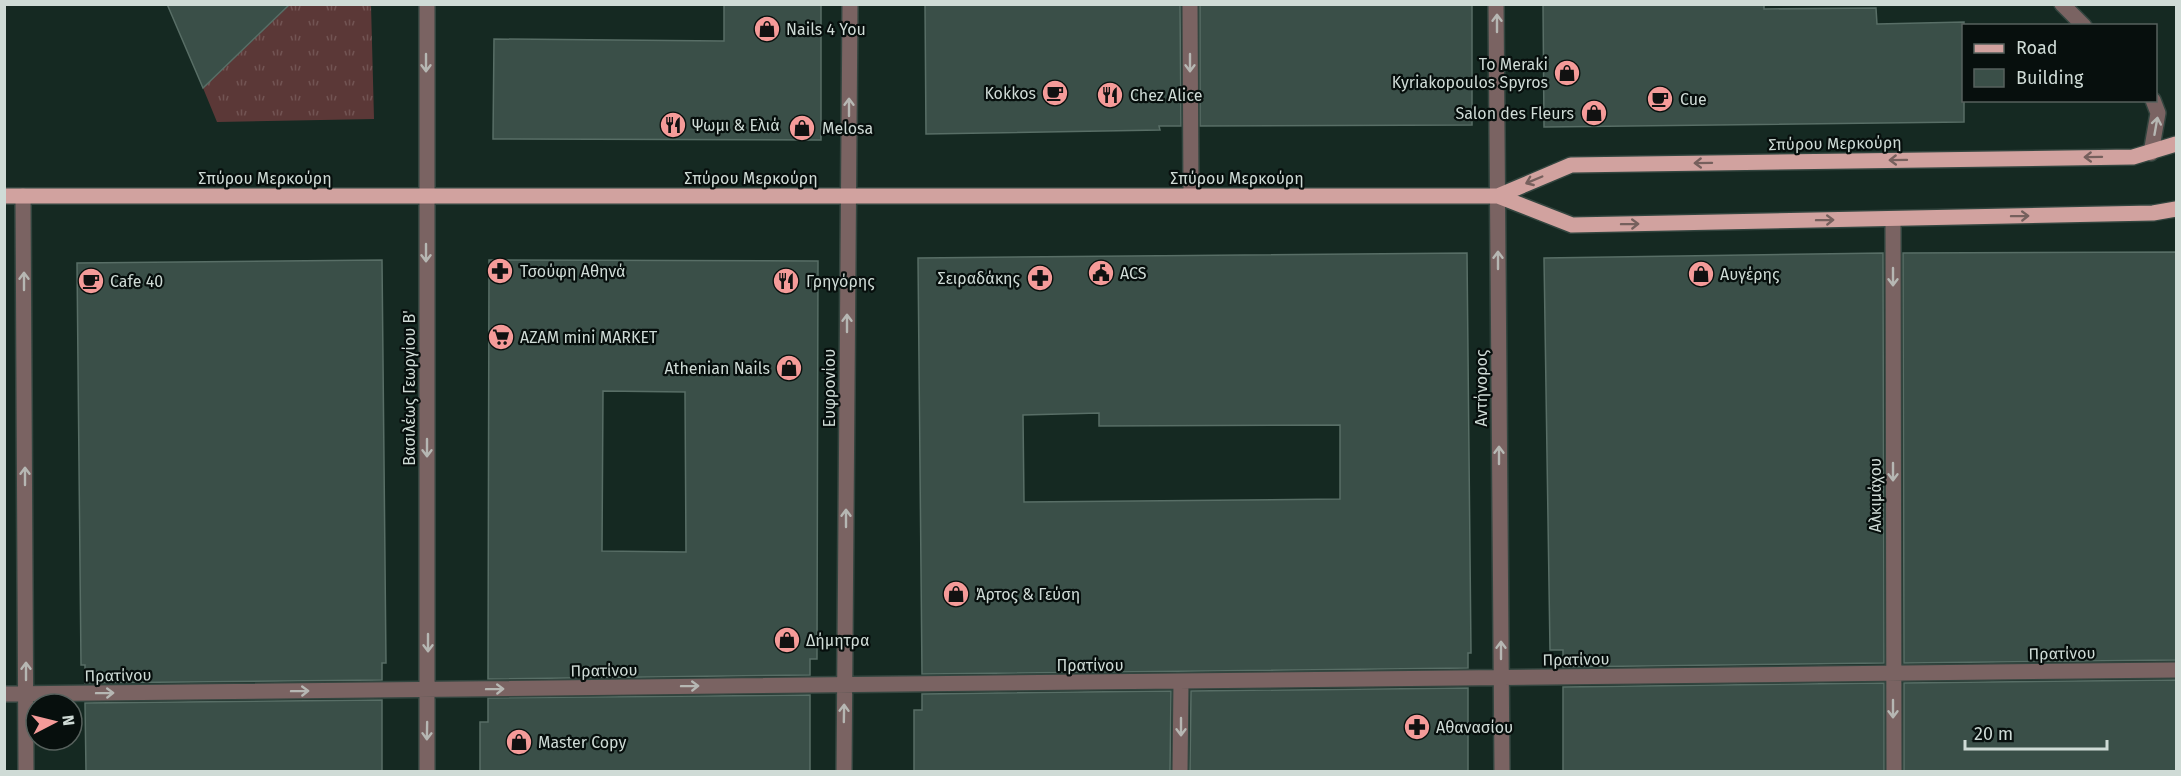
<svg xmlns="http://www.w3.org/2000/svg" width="2181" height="776" viewBox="0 0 2181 776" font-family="'Fira Sans',sans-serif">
  <defs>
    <pattern id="grass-tufts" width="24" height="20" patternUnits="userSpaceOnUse" patternTransform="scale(1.5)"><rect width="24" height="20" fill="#5b3837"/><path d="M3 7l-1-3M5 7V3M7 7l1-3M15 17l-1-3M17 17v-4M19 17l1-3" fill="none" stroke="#725453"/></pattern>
  </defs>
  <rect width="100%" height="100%" fill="#152922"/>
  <path fill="url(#grass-tufts)" d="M279,5H371L374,119L217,122L203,88L282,12Z"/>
  <path fill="#3a4f48" stroke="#586e66" stroke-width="1.5" fill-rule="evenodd" d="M167,4H290L203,88Z
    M724,4H821V140L493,139L494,39L724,41Z
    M925,4H1180L1181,126H1159L1160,130L926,134Z
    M1200,4H1472V125L1200,126Z
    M1543,4H1764V9L1876,8L1877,24L1964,22V122L1544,127Z
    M2176,252V660L1904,663L1903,253Z
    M1467,253L1471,653H1468V668L922,674L918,258ZM1099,413V426L1340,425V499L1024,502L1023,415Z
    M1883,253L1884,663L1563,667V650H1550L1544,258Z
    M382,260L386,663H382V680L85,683V665H81L77,263Z
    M489,260L818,261L817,659H810V675L488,679ZM603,391L685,392L686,552L602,551Z
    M2176,680V771H1904V683Z
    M1884,683V771H1563V687Z
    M1468,688V771H1190L1191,691Z
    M1171,691L1170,771H914V710H922V694Z
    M810,695V771H480V722H488V698Z
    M382,700V771H86L85,703Z"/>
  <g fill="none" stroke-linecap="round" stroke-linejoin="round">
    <g stroke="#33453f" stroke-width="18">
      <path id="minor" d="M427,4V772
        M1190,4L1191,195
        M1496,4L1502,772
        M2062,4L2084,26
        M2151,153L2158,113L2153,100
        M23,196L26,772
        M1893,219L1894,772
        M4,694L2176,670
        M844,772L850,4
        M1180,772L1181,682"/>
    </g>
    <g stroke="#33453f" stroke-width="18">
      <path id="major" d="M4,196H1498L1572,225L2153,213L2176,209
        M1498,196L1571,165L2133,157L2176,144"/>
    </g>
    <use href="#minor" stroke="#7a6362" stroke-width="15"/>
    <use href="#major" stroke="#d1a29f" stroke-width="15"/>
  </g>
  <defs><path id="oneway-shaft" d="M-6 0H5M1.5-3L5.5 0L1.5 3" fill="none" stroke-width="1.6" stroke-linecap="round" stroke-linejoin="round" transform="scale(1.5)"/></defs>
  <g stroke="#b6b7b3">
    <use href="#oneway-shaft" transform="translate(1497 23) rotate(-90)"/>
    <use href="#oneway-shaft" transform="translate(426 63) rotate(90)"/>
    <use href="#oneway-shaft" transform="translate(1190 63) rotate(90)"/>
    <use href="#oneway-shaft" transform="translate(849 107) rotate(-90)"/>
    <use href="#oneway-shaft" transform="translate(2156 126) rotate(-80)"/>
    <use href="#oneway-shaft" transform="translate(426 253) rotate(90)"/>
    <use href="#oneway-shaft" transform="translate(1498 260) rotate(-90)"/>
    <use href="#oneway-shaft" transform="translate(1893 277) rotate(90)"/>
    <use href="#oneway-shaft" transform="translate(24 281) rotate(-90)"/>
    <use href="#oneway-shaft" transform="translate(847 323) rotate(-90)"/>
    <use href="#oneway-shaft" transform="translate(427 448) rotate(90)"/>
    <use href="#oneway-shaft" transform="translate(1499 455) rotate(-90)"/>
    <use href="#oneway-shaft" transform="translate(1893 472) rotate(90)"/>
    <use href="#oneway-shaft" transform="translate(25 476) rotate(-90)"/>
    <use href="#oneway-shaft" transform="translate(846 518) rotate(-90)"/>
    <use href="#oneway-shaft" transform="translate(428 643) rotate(90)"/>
    <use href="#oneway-shaft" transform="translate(1501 650) rotate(-90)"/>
    <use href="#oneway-shaft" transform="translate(26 671) rotate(-90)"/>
    <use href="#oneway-shaft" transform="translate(690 686) rotate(-1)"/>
    <use href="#oneway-shaft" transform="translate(495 689) rotate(-1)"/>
    <use href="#oneway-shaft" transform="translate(300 691) rotate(-1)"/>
    <use href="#oneway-shaft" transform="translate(105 693) rotate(-1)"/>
    <use href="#oneway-shaft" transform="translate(1893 709) rotate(90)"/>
    <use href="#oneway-shaft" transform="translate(844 713) rotate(-89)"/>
    <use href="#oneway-shaft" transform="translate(1181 727) rotate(90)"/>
    <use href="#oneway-shaft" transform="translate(427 731) rotate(91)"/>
  </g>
  <g stroke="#76605d">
    <use href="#oneway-shaft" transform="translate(2093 157) rotate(179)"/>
    <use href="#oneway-shaft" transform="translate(1898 160) rotate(179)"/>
    <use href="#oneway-shaft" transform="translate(1703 163) rotate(179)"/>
    <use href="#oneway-shaft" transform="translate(1534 180) rotate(157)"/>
    <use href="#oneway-shaft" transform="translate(2020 216) rotate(-1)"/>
    <use href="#oneway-shaft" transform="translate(1825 220) rotate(-1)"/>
    <use href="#oneway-shaft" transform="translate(1630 224) rotate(-1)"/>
  </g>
  <defs>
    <g id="shop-disc" transform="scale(1.35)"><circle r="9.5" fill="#f59b99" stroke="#070f0d"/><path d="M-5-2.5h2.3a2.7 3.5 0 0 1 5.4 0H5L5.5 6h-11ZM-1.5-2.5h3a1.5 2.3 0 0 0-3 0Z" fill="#111"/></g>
    <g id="cafe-disc" transform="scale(1.35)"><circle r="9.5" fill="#f59b99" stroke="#070f0d"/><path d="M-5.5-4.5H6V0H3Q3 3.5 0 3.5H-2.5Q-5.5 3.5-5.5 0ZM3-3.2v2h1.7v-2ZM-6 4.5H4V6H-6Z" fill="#111"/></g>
    <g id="restaurant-disc" transform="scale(1.35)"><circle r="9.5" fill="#f59b99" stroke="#070f0d"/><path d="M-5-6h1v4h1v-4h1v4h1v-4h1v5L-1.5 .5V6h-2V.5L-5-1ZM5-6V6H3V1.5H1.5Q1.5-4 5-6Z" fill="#111"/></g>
    <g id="pharmacy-disc" transform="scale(1.35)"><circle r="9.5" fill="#f59b99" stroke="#070f0d"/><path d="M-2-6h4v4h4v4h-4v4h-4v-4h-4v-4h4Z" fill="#111"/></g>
    <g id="civic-disc" transform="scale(1.35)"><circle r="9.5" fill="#f59b99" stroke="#070f0d"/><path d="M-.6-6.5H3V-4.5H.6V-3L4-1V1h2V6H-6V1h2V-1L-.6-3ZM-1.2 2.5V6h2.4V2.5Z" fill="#111"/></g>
    <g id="supermarket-disc" transform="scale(1.35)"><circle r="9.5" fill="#f59b99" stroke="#070f0d"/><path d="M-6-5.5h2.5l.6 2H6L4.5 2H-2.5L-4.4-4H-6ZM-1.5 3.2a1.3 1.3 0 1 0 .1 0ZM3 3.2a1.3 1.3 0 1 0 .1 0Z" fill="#111"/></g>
  </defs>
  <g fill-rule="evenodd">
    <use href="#shop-disc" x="767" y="29"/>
    <use href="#shop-disc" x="1567" y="73"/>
    <use href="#cafe-disc" x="1055" y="93"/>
    <use href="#restaurant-disc" x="1110" y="95"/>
    <use href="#cafe-disc" x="1660" y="99"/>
    <use href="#shop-disc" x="1594" y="113"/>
    <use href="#restaurant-disc" x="673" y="125"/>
    <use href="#shop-disc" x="802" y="128"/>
    <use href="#pharmacy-disc" x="500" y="271"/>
    <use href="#civic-disc" x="1101" y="273"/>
    <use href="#shop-disc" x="1701" y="274"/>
    <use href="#pharmacy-disc" x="1040" y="278"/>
    <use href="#cafe-disc" x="91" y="281"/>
    <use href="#restaurant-disc" x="786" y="281"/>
    <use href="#supermarket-disc" x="501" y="337"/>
    <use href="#shop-disc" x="789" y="368"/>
    <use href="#shop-disc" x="956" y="594"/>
    <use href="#shop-disc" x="787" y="640"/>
    <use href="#pharmacy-disc" x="1417" y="727"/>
    <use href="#shop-disc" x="519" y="742"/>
  </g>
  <g text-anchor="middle" stroke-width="4.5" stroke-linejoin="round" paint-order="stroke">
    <g font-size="16" fill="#cfdbd6" stroke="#070f0d" text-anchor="start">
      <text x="786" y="35">Nails 4 You</text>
      <text x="1548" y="70" text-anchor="end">To Meraki<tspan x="1548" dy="18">Kyriakopoulos Spyros</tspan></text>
      <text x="1036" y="99" text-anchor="end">Kokkos</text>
      <text x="1130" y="101">Chez Alice</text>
      <text x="1680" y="105">Cue</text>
      <text x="1574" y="119" text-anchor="end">Salon des Fleurs</text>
      <text x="692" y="131">Ψωμι &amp; Ελιά</text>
      <text x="822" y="134">Melosa</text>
      <text x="520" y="277">Τσούφη Αθηνά</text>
      <text x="1120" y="279">ACS</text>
      <text x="1720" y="280">Αυγέρης</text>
      <text x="1020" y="284" text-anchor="end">Σειραδάκης</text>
      <text x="110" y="287">Cafe 40</text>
      <text x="806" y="287">Γρηγόρης</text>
      <text x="520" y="343">AZAM mini MARKET</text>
      <text x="770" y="374" text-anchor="end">Athenian Nails</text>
      <text x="976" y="600">Άρτος &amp; Γεύση</text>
      <text x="806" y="646">Δήμητρα</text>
      <text x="1436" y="733">Αθανασίου</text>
      <text x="538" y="748">Master Copy</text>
    </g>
    <g font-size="16" fill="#cfdbd6" stroke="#070f0d">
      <text transform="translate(1835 143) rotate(-1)" y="6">Σπύρου Μερκούρη</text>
      <text x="265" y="184">Σπύρου Μερκούρη</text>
      <text x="751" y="184">Σπύρου Μερκούρη</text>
      <text x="1237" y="184">Σπύρου Μερκούρη</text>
      <text transform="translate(409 388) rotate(-90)" y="6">Βασιλέως Γεωργίου Β'</text>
      <text transform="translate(829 388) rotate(-90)" y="6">Ευφρονίου</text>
      <text transform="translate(1481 388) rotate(-90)" y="6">Αντήνορος</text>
      <text transform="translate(1875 495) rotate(-90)" y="6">Αλκιμάχου</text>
      <text transform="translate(2062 653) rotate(-1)" y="6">Πρατίνου</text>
      <text transform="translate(1576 659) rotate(-1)" y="6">Πρατίνου</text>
      <text x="1090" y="671">Πρατίνου</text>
      <text transform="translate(604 670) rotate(-1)" y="6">Πρατίνου</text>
      <text transform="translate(118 675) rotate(-1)" y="6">Πρατίνου</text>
    </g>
  </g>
  <rect width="2181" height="776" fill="none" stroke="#cfdbd6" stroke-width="12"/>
  <rect x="1962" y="24" width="195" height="78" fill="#070f0d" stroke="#57615d" stroke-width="1.5"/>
  <rect x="1974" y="44" width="30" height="9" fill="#d1a29f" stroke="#57615d" stroke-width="1.5"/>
  <text x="2016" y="54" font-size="18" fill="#cfdbd6">Road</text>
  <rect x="1974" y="69" width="30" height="18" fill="#3a4f48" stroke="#57615d" stroke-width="1.5"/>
  <text x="2016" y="84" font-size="18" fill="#cfdbd6">Building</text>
  <g transform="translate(54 722) rotate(83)"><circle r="28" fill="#070f0d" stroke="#57615d" stroke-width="1.5"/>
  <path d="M0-4.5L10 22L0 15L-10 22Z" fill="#f59b99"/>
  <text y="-9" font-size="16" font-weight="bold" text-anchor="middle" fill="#cfdbd6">N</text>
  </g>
  <path d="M1965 740v9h142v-9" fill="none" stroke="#cfdbd6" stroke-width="3"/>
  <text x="1974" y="740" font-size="18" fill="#cfdbd6" stroke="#070f0d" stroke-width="4.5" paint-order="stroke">20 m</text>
</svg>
